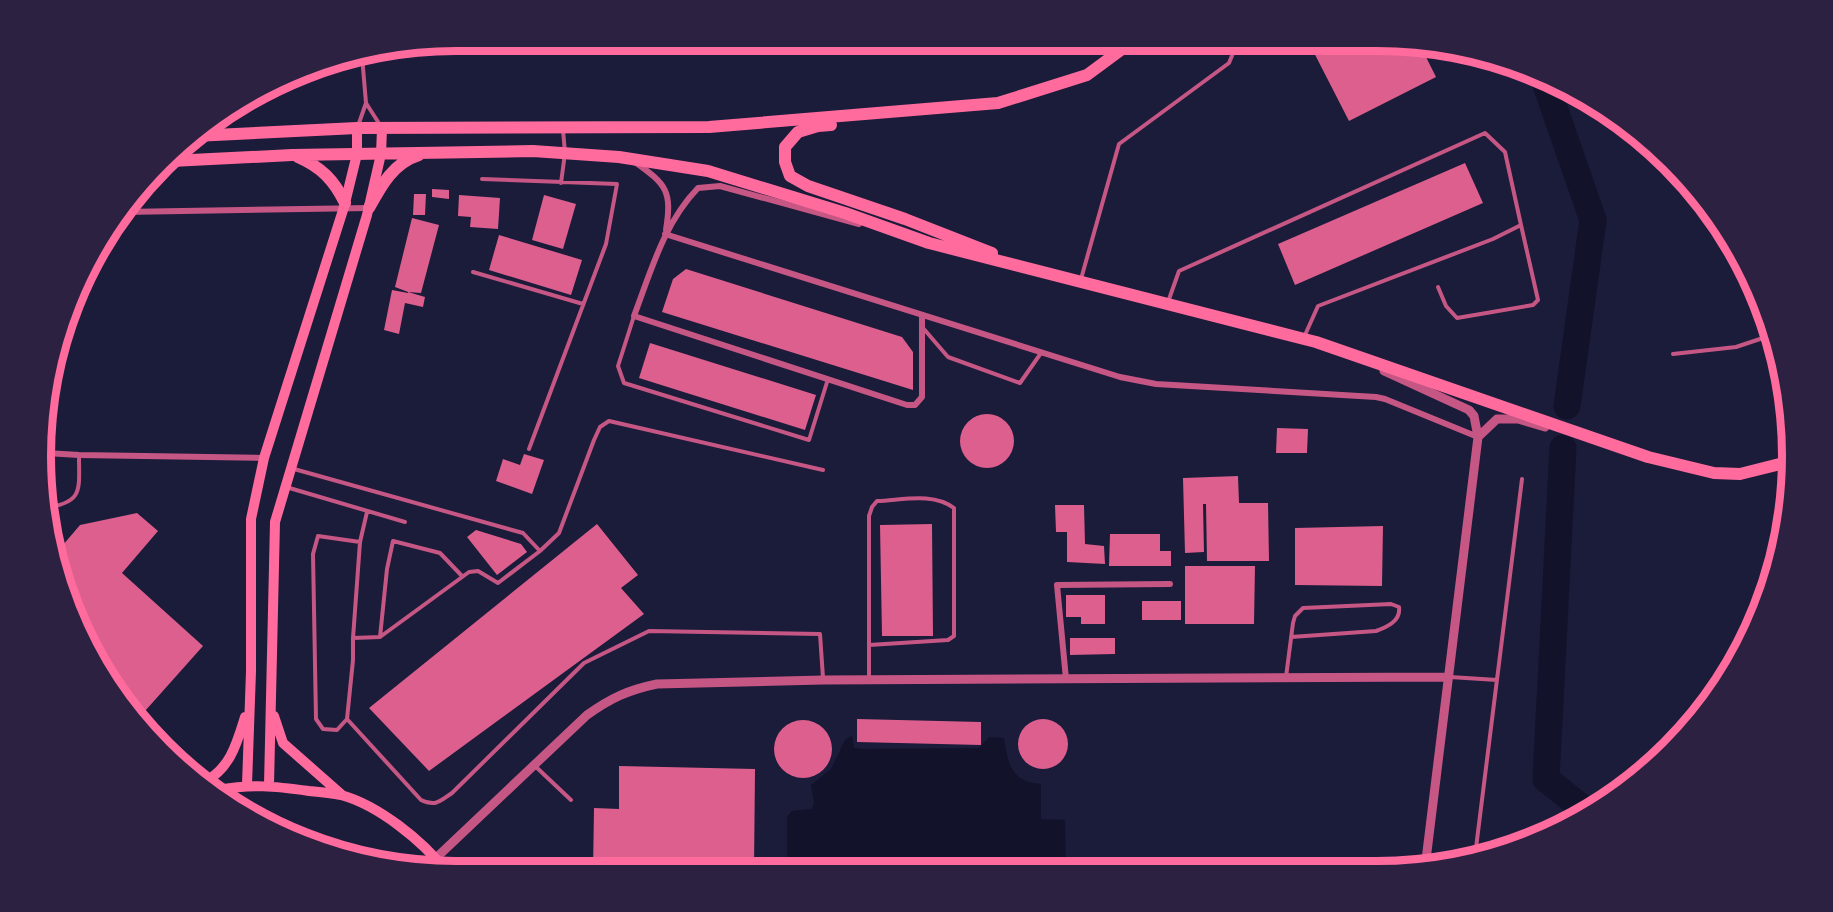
<svg xmlns="http://www.w3.org/2000/svg" width="1833" height="912" viewBox="0 0 1833 912" font-family="Arial,sans-serif">
  <rect width="100%" height="100%" fill="#1b1b3a"/>
  <path fill="#12122b" d="M852,736L854,748L863,749L979,748L989,737L1004,738C1008,764 1011,782 1041,784V819L1065,820L1066,869L787,870V817L792,811L812,809L814,803L811,785L831,769L845,740Z"/>
  <g fill="none" stroke-linecap="round" stroke-linejoin="round">
    <path stroke="#12122b" stroke-width="27" d="M1543,76L1593,220L1567,406
      M1563,448L1546,779L1586,811"/>
  </g>
  <path fill="#dd5f8e" d="M1308,41H1377L1420,45L1436,77L1349,121Z
    M1465,163L1483,203L1295,285L1278,244Z
    M432,189L449,190V199L432,197Z
    M414,194H426L425,215H413Z
    M459,195L500,198L498,229L470,227L471,217L458,216Z
    M544,195L576,204L563,249L532,240Z
    M412,218L439,225L421,293L408,292L395,287Z
    M499,235L582,260L571,295L489,270Z
    M686,269L902,337L913,352V390L662,312L673,279Z
    M392,290L408,293V292L425,297L423,307L405,303L399,334L384,330Z
    M650,343L816,395L805,430L639,378Z
    M960 441a27 27 0 1 1 54 0a27 27 0 1 1-54 0Z
    M1277,428L1308,429L1307,453H1276Z
    M524,454L544,460L532,494L496,481L503,459L520,465Z
    M1238,476L1239,503H1268L1269,561H1207L1206,504H1203L1204,552L1185,553L1183,478Z
    M1055,505H1084L1085,544L1104,546L1105,564L1067,562V532H1056Z
    M137,513L158,531L122,573L203,646L137,720L127,709L84,640L57,552L80,525Z
    M597,524L638,575L621,588L644,614L429,771L369,708Z
    M932,524L933,636H882L880,525Z
    M1383,526L1382,586L1295,585V528Z
    M476,530L521,544L527,552L497,575L467,537Z
    M1110,534H1160V551H1171V566H1109Z
    M1185,566H1255L1254,624H1185Z
    M1066,595H1105V624H1081V617H1066Z
    M1142,601H1181V620H1142Z
    M1070,638H1115V654L1070,655Z
    M857,719L981,722V745L857,742Z
    M1018 744a25 25 0 1 1 50 0a25 25 0 1 1-50 0Z
    M774 749a29 29 0 1 1 58 0a29 29 0 1 1-58 0Z
    M619,766L755,769L754,870L593,871L594,808L619,809Z"/>
  <g fill="none" stroke-linecap="round" stroke-linejoin="round">
    <path stroke="#c65784" stroke-width="4" d="M339,60L362,59
      M366,103L380,125
      M358,126L366,103L362,56
      M482,179L617,184L606,244L529,449
      M561,183L565,153L563,130
      M473,272L583,304
      M1081,279L1119,144L1229,63L1238,41
      M1438,287L1446,306L1457,318L1533,305L1538,300L1521,225
      M1168,302L1179,271L1485,133L1505,152L1521,225L1493,239L1318,306L1305,335
      M634,316L618,366L624,383L809,440L828,379
      M923,328L948,357L1020,383L1041,353
      M1673,354L1736,347L1772,335
      M294,469L523,533L540,551
      M286,487L405,522
      M44,508C84,503 79,490 79,455
      M360,542L318,536L313,554L316,719L323,729L337,730L347,719L353,660V638L360,542L367,512
      M380,637L387,569L393,541L440,553L462,576
      M353,638L380,637L469,572L478,571L498,583L540,551L559,533L594,440L600,427L609,421L823,470
      M1286,677L1293,623L1295,616L1303,608L1391,604L1399,607C1401,621 1387,627 1376,631L1291,637
      M1450,677L1497,680
      M869,678V516L872,507L877,501C903,500 933,492 954,508V636L948,640L869,645
      M347,719L421,800C436,807 440,801 452,793L584,663L649,631L820,634L823,678
      M535,766L571,800
      M1475,856L1522,479"/>
    <path stroke="#c65784" stroke-width="6" d="M635,162C667,185 672,191 666,230
      M123,212L369,208
      M859,224L720,186L698,188C664,223 651,271 634,316L907,405H915L922,397V315
      M665,234L1120,377L1156,384L1376,397L1385,399L1478,437
      M46,453L79,455L264,458
      M1066,679L1057,585L1170,584"/>
    <path stroke="#c65784" stroke-width="9" d="M1384,371L1469,410L1474,416L1478,437L1425,868
      M1478,437L1497,419H1518L1545,427
      M436,858L587,715C611,698 628,690 657,684L823,680L1449,677"/>
    <path stroke="#ff6b9d" stroke-width="10" d="M274,716L283,743L342,795
      M204,782C230,769 237,743 245,717
      M247,785L251,671V519L264,458L344,207L357,154V128
      M269,785L275,522L367,215L381,154L382,129
      M217,790C254,784 273,786 309,791C320,792 331,793 341,795C378,805 423,841 445,870"/>
    <path stroke="#ff6b9d" stroke-width="12" d="M831,125L818,126L798,132L785,147V162L790,176L808,186L905,219L992,253
      M194,136L357,128L709,127L998,103L1087,75L1133,41
      M298,157C321,167 334,180 345,203
      M171,161L292,155L533,151L619,157L708,171L845,213L929,243L1316,342L1648,457L1714,473L1740,474L1792,461
      M369,208C381,186 393,163 419,155"/>
  </g>
  <path d="M0 0H1833V912H0ZM456 51H1377A405 405 0 0 1 1782 456V456A405 405 0 0 1 1377 861H456A405 405 0 0 1 51 456V456A405 405 0 0 1 456 51Z" fill="#2d2142" fill-rule="evenodd"/>
  <path fill="none" stroke="#ff6b9d" stroke-width="8" d="M456 51H1377A405 405 0 0 1 1782 456V456A405 405 0 0 1 1377 861H456A405 405 0 0 1 51 456V456A405 405 0 0 1 456 51Z"/>
</svg>
